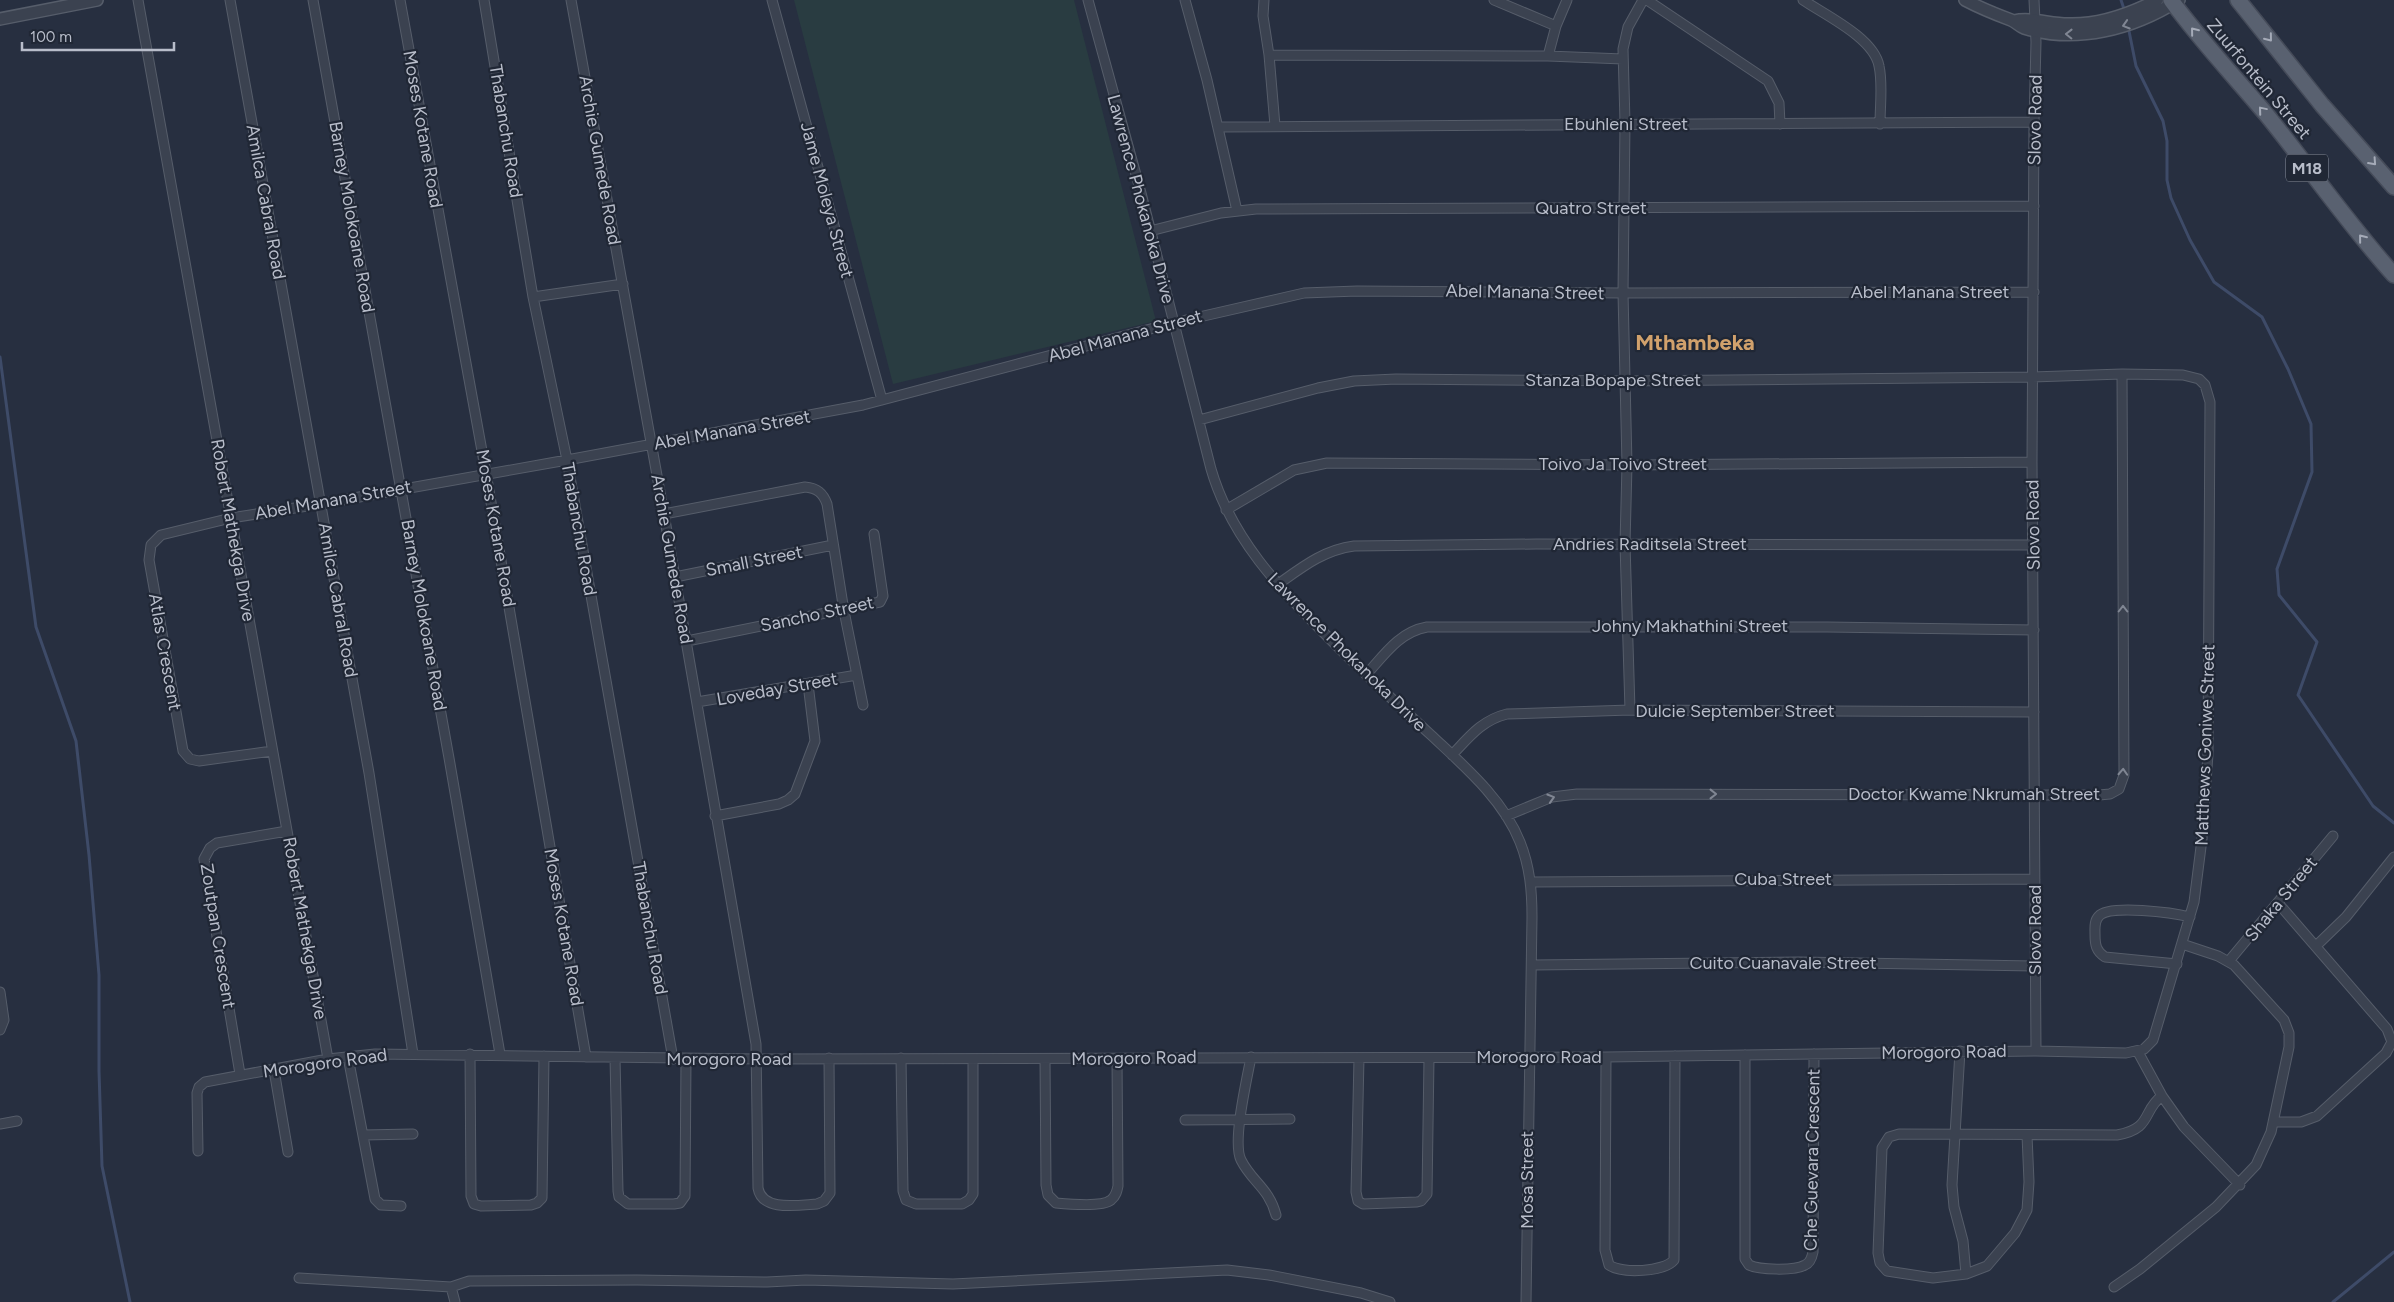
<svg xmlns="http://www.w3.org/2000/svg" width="2394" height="1302" viewBox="0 0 2394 1302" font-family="Figtree,sans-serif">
  <rect width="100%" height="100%" fill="#272f40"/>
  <path fill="#293c41" d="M794,0H1074L1156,321L893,384Z"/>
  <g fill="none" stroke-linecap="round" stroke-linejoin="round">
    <path stroke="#3e4b68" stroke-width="3" d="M2121,0L2125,12
      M2128,26L2136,66L2163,121L2167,141V180L2171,198L2190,240L2214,282L2262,317L2288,369L2311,424L2312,472L2277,569L2279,595L2317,642L2298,695L2373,806L2394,823
      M0,357L36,627L76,741L89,855L99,975V1071L102,1166L130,1302
      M2333,1302L2394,1252"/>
    <g stroke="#565d6a" stroke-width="11">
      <path id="minor" d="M138,0L328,1059
        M230,0L369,773L413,1054
        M313,0L449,758L500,1054
        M400,0L486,473L586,1057
        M484,0L533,297L567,460L673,1059
        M571,0L664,514L756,1044L758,1188C762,1212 799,1205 817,1204L824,1201L830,1193L829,1058
        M772,0L882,400
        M1088,0L1141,193L1211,469C1231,538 1280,589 1329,638C1362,671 1396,703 1431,735C1464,766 1503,799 1520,842C1530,867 1532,891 1532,917L1526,1302
        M1185,0L1207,80L1237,211
        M1264,0L1263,16L1269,55
        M1494,0L1556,26
        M1647,0L1768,81L1779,103L1780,124
        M1803,0C1825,15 1874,38 1879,66C1883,84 1880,105 1880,124
        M2034,0L2036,42L2034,122L2032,462L2036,1051
        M1548,56L1556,26L1567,0
        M1275,126L1269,55L1548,56L1623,59
        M1218,127L2034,122
        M1150,231L1221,213L1256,209L2034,206
        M533,297L623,284
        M1226,510L1294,470L1327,463L1627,465L2032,462
        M664,514L805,487C817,488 823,493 827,504L844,611L863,705
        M675,577L833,545
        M1277,585C1301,568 1323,550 1354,546L1536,544L2034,545
        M687,641L880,602L883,596L874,534
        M1366,675C1384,655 1399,632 1427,627H1827L2034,630
        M697,702L857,675
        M1630,710L1625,544L1627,465L1623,293L1625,123L1623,49L1628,27L1643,0
        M272,751L199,761L190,759L183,751L149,560L151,545L161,535L231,518L320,504L567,460L863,405L1173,323L1304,293L1357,291L1623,293L2034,292
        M1452,755C1469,737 1482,720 1507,714L1630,710L2034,712
        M715,816L779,804L788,800L795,794L815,741L808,684
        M1506,816L1552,797L1577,794L2099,795L2110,794L2119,789L2124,775L2122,374
        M1532,882L2035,879
        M2316,946L2346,917L2394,857
        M2229,961L2333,836
        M2177,964L2105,957C2096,951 2095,945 2095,934C2095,928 2094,921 2099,916C2109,904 2174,913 2190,917
        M1532,965L1799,962L2035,966
        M0,992L4,1020L0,1030
        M1960,1051L1952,1185L1954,1207L1963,1241L1966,1274
        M2138,1052L2162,1096L2184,1127L2240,1185
        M470,1054L471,1196L474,1204L481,1206L531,1205L537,1203L542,1198L544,1056
        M1745,1055V1259L1749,1265C1759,1270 1795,1271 1805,1265C1810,1263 1812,1257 1813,1252L1814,1054
        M348,1057L375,1199L381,1205L401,1206
        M1251,1057C1247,1079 1232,1142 1241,1160C1252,1182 1269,1188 1276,1215
        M1606,1057L1605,1250L1609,1265C1622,1274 1664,1272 1674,1260L1675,1056
        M615,1058L618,1191L619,1197L628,1204H674L680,1203L685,1196L686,1059
        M901,1058L903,1191L906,1200L916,1204H962L969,1200L973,1194V1059
        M1359,1058L1356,1192L1358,1201L1363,1204L1417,1202L1421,1201L1427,1194L1429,1058
        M1045,1059L1046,1185L1048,1195L1056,1203C1067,1204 1103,1207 1111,1200C1116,1196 1117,1191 1118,1186L1117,1059
        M274,1070L288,1152
        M240,1074L204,859L210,848L217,843L287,831
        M1185,1120L1290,1119
        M2273,1122H2301L2317,1116L2386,1053L2392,1042L2387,1029L2278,903
        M0,1124L17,1121
        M363,1135L413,1134
        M2027,1135L2029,1182L2027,1210L2015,1233L1987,1266L1966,1274L1933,1278L1887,1271L1880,1263L1878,1253L1882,1148L1889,1137L1899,1134L2117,1135C2153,1129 2142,1110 2162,1096
        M198,1151L197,1093L199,1087L205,1082L328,1059L375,1054L758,1059L1606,1057L2036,1051L2126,1053L2144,1049L2153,1040L2194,902L2202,839L2208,754L2210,402L2205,385L2199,379L2183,375L2122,374L2032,377L1625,381L1396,379L1354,381L1318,388L1199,420
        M299,1278L451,1287L469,1281L637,1280L767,1282L806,1280L953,1284L1227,1270L1269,1275L1361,1293L1390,1302
        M451,1287L455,1302
        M2114,1287L2140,1269L2216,1207L2256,1165L2271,1132L2289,1047V1033L2284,1020L2234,965L2218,956L2182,944"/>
    </g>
    <g stroke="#565d6a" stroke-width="14">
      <path id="tertiary" d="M1965,0C1980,8 1995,14 2011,20C2016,22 2019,26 2024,28C2077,44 2133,29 2179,0
        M0,19L97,0
        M2014,21C2030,17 2050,24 2068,24C2098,25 2130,14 2157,0"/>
    </g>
    <g stroke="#454b59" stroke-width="18">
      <path id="primary" d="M2171,0C2200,40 2234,76 2266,114C2309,167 2348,224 2394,275
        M2238,0L2322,105L2394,187"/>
    </g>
    <use href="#minor" stroke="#3b4250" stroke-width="9"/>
    <use href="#tertiary" stroke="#3b4250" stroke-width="11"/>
    <use href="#primary" stroke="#596170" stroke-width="15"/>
  </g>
  <defs><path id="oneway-chevron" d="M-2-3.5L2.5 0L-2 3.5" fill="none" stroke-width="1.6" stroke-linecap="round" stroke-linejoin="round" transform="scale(1.25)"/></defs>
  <g stroke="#808693">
    <use href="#oneway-chevron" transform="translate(2126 25) rotate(163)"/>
    <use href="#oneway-chevron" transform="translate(2069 34) rotate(-179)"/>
    <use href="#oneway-chevron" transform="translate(2123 609) rotate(-90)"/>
    <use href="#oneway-chevron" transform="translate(2123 772) rotate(-87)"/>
    <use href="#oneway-chevron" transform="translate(1713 794)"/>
    <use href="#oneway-chevron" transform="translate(1551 798) rotate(-17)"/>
  </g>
  <g stroke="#a5abb8">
    <use href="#oneway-chevron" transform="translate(2194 31) rotate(-129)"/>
    <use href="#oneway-chevron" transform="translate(2269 38) rotate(51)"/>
    <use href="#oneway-chevron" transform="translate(2262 110) rotate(-130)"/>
    <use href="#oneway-chevron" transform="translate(2373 162) rotate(48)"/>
    <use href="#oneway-chevron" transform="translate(2362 238) rotate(-129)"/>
  </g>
  <g text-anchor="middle" stroke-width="4.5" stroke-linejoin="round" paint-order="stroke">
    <rect fill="#202735" stroke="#8a909d" stroke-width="1" x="2286" y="154.5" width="42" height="27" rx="4"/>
    <g font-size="16" font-weight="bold" fill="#b8bdca">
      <text x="2307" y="174">M18</text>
    </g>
    <g font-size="18" fill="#b8bdca" stroke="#202735">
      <text transform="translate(2259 79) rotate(50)" y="6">Zuurfontein Street</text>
      <text transform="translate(2035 120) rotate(-89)" y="6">Slovo Road</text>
      <text x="1626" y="130">Ebuhleni Street</text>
      <text transform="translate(423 129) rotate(80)" y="6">Moses Kotane Road</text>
      <text transform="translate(506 131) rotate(81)" y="6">Thabanchu Road</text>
      <text transform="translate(600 160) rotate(80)" y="6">Archie Gumede Road</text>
      <text transform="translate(1141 199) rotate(75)" y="6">Lawrence Phokanoka Drive</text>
      <text transform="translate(827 200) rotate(75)" y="6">Jame Moleya Street</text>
      <text transform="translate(266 202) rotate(80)" y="6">Amilca Cabral Road</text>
      <text x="1591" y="214">Quatro Street</text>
      <text transform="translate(352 217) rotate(80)" y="6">Barney Molokoane Road</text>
      <text transform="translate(1525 292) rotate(1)" y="6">Abel Manana Street</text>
      <text x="1930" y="298">Abel Manana Street</text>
      <text transform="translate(1125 336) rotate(-15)" y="6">Abel Manana Street</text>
      <text x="1613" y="386">Stanza Bopape Street</text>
      <text transform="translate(732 430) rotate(-10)" y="6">Abel Manana Street</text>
      <text x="1623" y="470">Toivo Ja Toivo Street</text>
      <text transform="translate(333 500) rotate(-10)" y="6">Abel Manana Street</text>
      <text transform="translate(2033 525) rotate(-91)" y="6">Slovo Road</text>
      <text transform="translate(496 528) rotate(80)" y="6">Moses Kotane Road</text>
      <text transform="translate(579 529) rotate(80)" y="6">Thabanchu Road</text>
      <text transform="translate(233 530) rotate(80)" y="6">Robert Mathekga Drive</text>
      <text x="1650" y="550">Andries Raditsela Street</text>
      <text transform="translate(672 559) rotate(80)" y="6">Archie Gumede Road</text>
      <text transform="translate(754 561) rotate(-11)" y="6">Small Street</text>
      <text transform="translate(338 600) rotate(80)" y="6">Amilca Cabral Road</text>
      <text transform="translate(817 614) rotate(-12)" y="6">Sancho Street</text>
      <text transform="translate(424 615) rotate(80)" y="6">Barney Molokoane Road</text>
      <text x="1690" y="632">Johny Makhathini Street</text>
      <text transform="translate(165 652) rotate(80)" y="6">Atlas Crescent</text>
      <text transform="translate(1347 652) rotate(45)" y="6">Lawrence Phokanoka Drive</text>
      <text transform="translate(777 689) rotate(-10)" y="6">Loveday Street</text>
      <text x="1735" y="717">Dulcie September Street</text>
      <text transform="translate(2205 745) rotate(-88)" y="6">Matthews Goniwe Street</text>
      <text x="1974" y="800">Doctor Kwame Nkrumah Street</text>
      <text x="1783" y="885">Cuba Street</text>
      <text transform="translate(2281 899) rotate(-51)" y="6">Shaka Street</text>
      <text transform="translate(564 927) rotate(80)" y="6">Moses Kotane Road</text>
      <text transform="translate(305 928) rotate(80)" y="6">Robert Mathekga Drive</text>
      <text transform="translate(650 928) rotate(80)" y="6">Thabanchu Road</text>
      <text transform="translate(2035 930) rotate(-90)" y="6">Slovo Road</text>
      <text transform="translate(218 936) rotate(81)" y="6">Zoutpan Crescent</text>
      <text x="1783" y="969">Cuito Cuanavale Street</text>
      <text transform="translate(1944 1052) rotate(-1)" y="6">Morogoro Road</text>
      <text x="1539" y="1063">Morogoro Road</text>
      <text transform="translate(1134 1058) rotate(-1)" y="6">Morogoro Road</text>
      <text x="729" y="1065">Morogoro Road</text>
      <text transform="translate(325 1063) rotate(-8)" y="6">Morogoro Road</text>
      <text transform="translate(1812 1160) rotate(-89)" y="6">Che Guevara Crescent</text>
      <text transform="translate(1527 1180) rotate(-90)" y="6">Mosa Street</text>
    </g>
    <g font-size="22" font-weight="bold" fill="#d1a16c" stroke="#202735">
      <text x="1695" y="350">Mthambeka</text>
    </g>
  </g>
  <path d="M22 42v8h152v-8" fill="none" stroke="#b8bdca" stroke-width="2.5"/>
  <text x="30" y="42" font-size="15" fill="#b8bdca" stroke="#202735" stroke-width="4" paint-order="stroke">100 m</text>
</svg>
